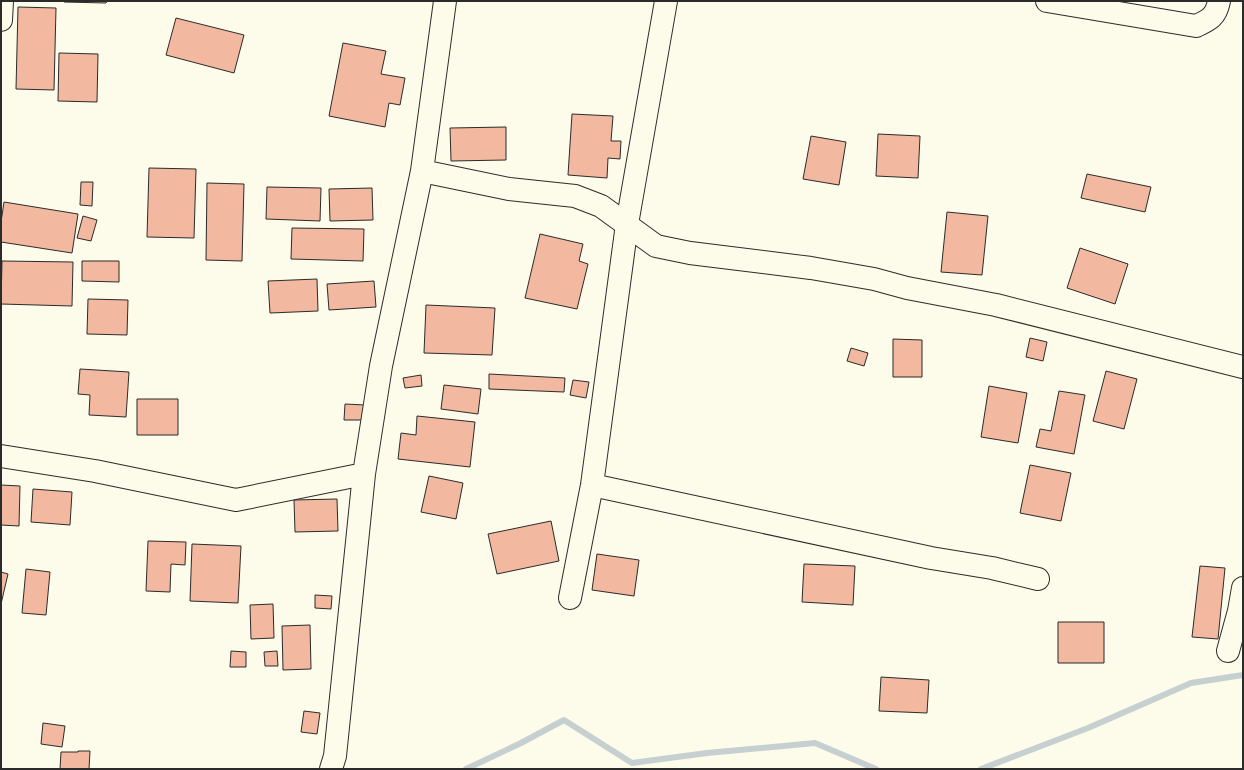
<svg xmlns="http://www.w3.org/2000/svg" width="1244" height="770" viewBox="0 0 1244 770" font-family="Ubuntu,sans-serif">
  <rect width="100%" height="100%" fill="#fdfbea"/>
  <g fill="none" stroke-linecap="round" stroke-linejoin="round">
    <path stroke="#c7d0d0" stroke-width="6" d="M466,769L521,743L564,720L632,763L707,753L815,743L876,769
      M981,769L1088,728L1191,683L1243,675"/>
  </g>
  <path fill="#f2b8a0" stroke="#2b2b2b" d="M64,1H107L106,3L64,2Z
    M18,7L56,8L54,90L16,89Z
    M176,18L244,35L234,73L166,55Z
    M343,43L386,51L381,74L405,78L400,105L389,103L385,127L329,116Z
    M59,53L98,54L97,102L58,101Z
    M572,114L613,116L611,141H621L620,159L608,158L607,178L568,175Z
    M506,127V160L451,161L450,128Z
    M878,134L920,136L918,178L876,176Z
    M811,136L846,142L839,185L803,179Z
    M149,168L196,169L194,238L147,237Z
    M1087,174L1151,187L1145,212L1081,198Z
    M81,182H93L92,206L80,205Z
    M207,183L244,184L242,261L206,260Z
    M267,187L321,188L320,221L266,219Z
    M372,188L373,220L330,221L329,189Z
    M4,202L78,214L72,253L1,242V222Z
    M947,212L988,216L982,275L941,272Z
    M83,216L97,220L91,241L77,238Z
    M292,228L364,229L363,261L291,259Z
    M540,234L583,244L579,261L588,264L577,309L525,298Z
    M1080,248L1128,264L1115,304L1067,288Z
    M2,261L73,262L72,306L1,304Z
    M82,261H119V282L82,281Z
    M317,279L318,311L270,313L268,281Z
    M374,281L376,307L329,310L327,284Z
    M88,299L128,300L127,335L87,334Z
    M426,305L495,308L492,355L424,353Z
    M1030,338L1047,342L1043,361L1026,357Z
    M893,339L922,340V377H893Z
    M851,348L868,353L864,366L847,361Z
    M80,369L129,372L126,417L89,415L90,395L78,394Z
    M1106,371L1137,379L1124,429L1093,421Z
    M489,374L565,378L564,392L489,389Z
    M421,375L422,386L405,388L403,378Z
    M573,380L589,382L586,398L570,395Z
    M444,385L481,389L478,414L441,409Z
    M989,386L1027,393L1018,443L981,437Z
    M1059,391L1085,395L1074,454L1036,447L1040,429L1051,431Z
    M137,399H178V435H137Z
    M345,404L365,405V420H344Z
    M417,416L475,422L470,467L398,459L401,433L416,435Z
    M1030,465L1071,473L1061,521L1020,513Z
    M429,476L463,483L456,519L421,512Z
    M1,485L20,486L19,526L1,525Z
    M33,489L72,492L70,525L31,522Z
    M337,499L338,531L295,532L294,500Z
    M551,521L559,561L497,574L488,534Z
    M148,541L186,542L185,565L171,564L170,592L146,591Z
    M192,544L241,546L238,603L190,601Z
    M597,554L639,560L634,596L592,590Z
    M804,564L855,566L853,605L802,602Z
    M1200,566L1225,568L1218,639L1192,637Z
    M26,569L50,572L46,615L22,613Z
    M1,572L8,574L1,604Z
    M315,595L332,596L331,609L315,608Z
    M273,604L274,638L251,639L250,605Z
    M1058,622H1104V663H1058Z
    M310,625L311,669L283,670L282,626Z
    M231,651L246,652V667H230Z
    M277,651L278,666H265L264,652Z
    M881,677L929,680L927,713L879,711Z
    M304,711L320,713L317,734L301,732Z
    M43,723L65,726L62,747L41,744Z
    M78,751H90L89,769H60L61,752H78Z"/>
  <g fill="none" stroke-linecap="round" stroke-linejoin="round">
    <g stroke="#2b2b2b" stroke-width="24">
      <path id="minor" d="M1047,1L1196,26C1209,20 1216,17 1219,1
        M1,20L2,1
        M422,171L509,189L575,196L601,206L656,246L690,253L811,268L874,279L907,288L996,305L1243,367
        M1,456L95,471L236,500L364,474
        M592,485L931,558L992,568L1038,579
        M570,598L592,485L627,224L666,1
        M1228,651L1239,611L1243,588
        M331,769L335,756L364,474L381,366L422,171L445,1"/>
    </g>
    <use href="#minor" stroke="#fdfbea" stroke-width="22"/>
  </g>
  <rect width="1244" height="770" fill="none" stroke="#2b2b2b" stroke-width="4"/>
</svg>
